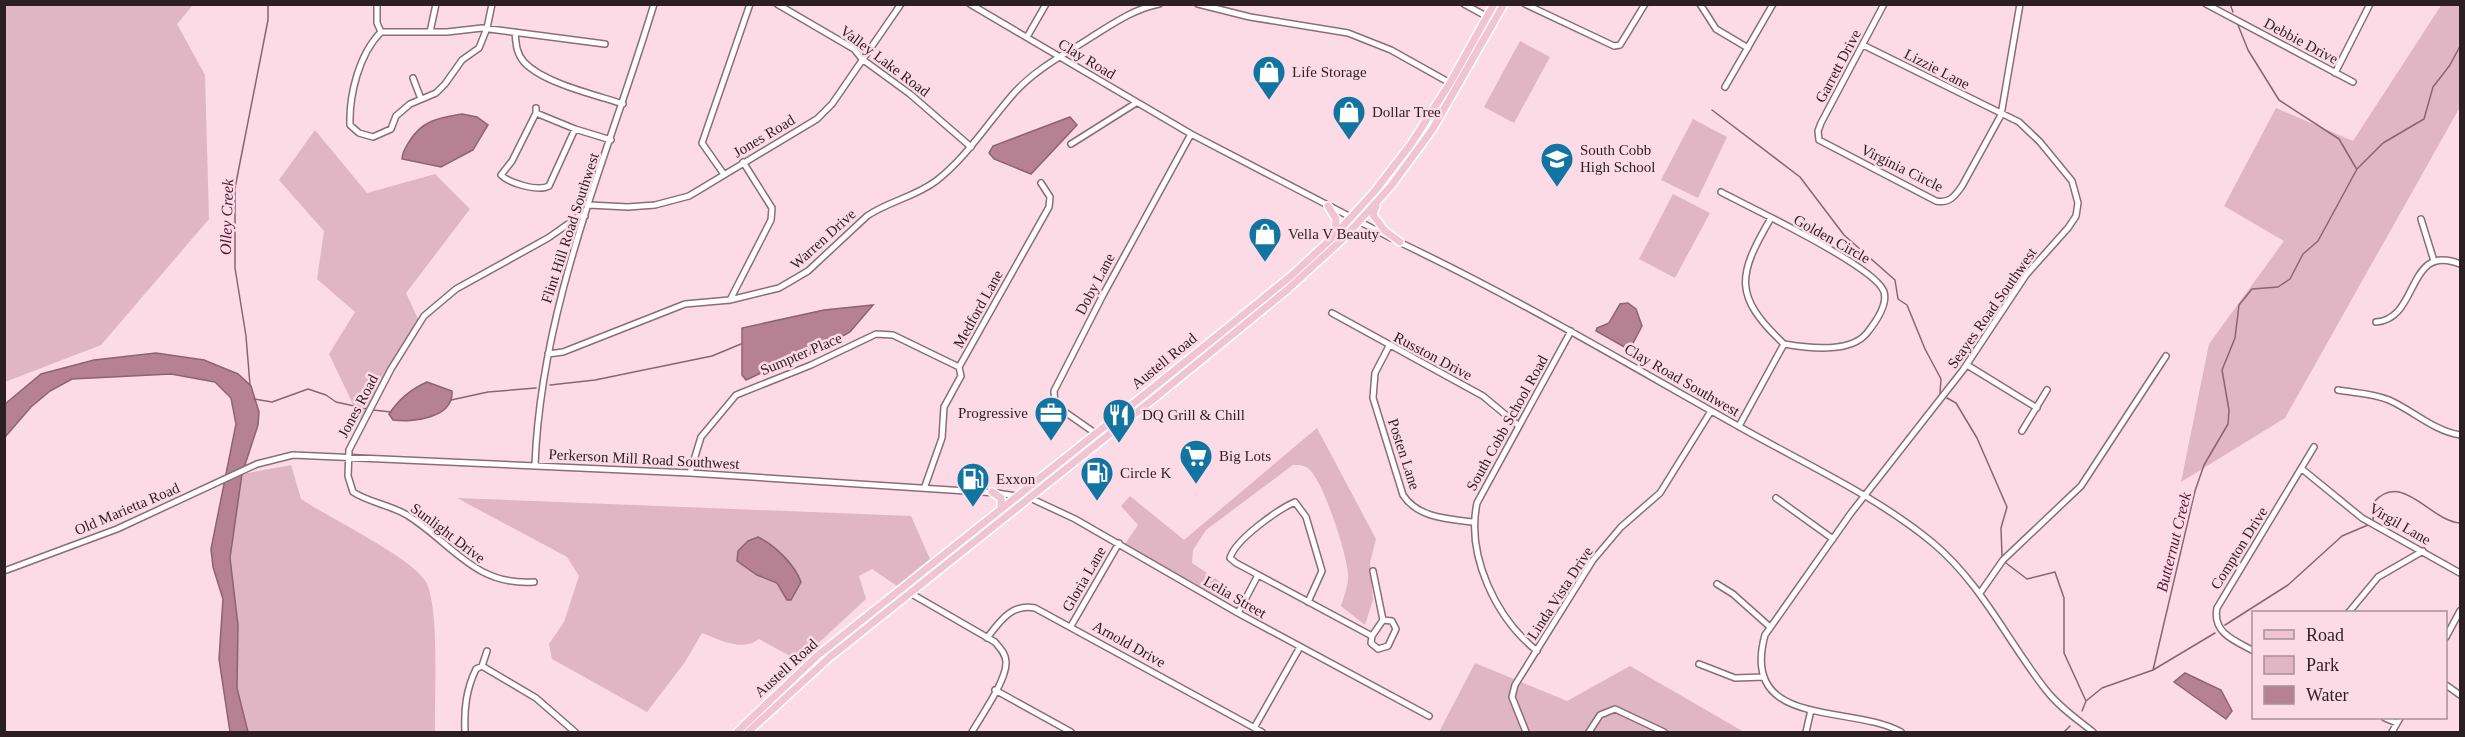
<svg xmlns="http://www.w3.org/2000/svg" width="2465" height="737" viewBox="0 0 2465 737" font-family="'Times New Roman',serif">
  <rect width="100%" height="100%" fill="#fddbe6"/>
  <path fill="#e0b6c4" d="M5,4L193,5L177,24L205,75L209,219L101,345L5,382Z
    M2442,4L2460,5V107L2285,418L2181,482L2209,344L2284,241L2224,206L2276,108L2353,141Z
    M1520,41L1550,57L1514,123L1484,107Z
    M1693,119L1727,137L1698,198L1661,180Z
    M315,130L367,193L435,174L470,209L406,293L419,321L362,423L329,354L355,312L317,279L324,231L279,180Z
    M1673,194L1710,213L1675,278L1639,259Z
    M1317,428L1376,539L1370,563L1373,600L1365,625L1341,606C1344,596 1349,584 1348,574C1347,554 1324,484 1310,470C1305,465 1300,465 1293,465L1206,530L1193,550L1192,563L1225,585L1219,597L1125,544L1138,525L1121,506L1130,496L1184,540Z
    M291,465L301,499C328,517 413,558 426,582C440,609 434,698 435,732H248L237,688L238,625L230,558L242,474Z
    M457,498L911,516L930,559L897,586L872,569L859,576L866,599L799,661L759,639C742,652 720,640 702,633L685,662L647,712L552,659L549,644L564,622L579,576L567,557Z
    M1475,663L1567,701L1630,666L1744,732H1439Z"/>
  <path fill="#b68193" stroke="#8c6471" stroke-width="1.5" d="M462,114L477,117L488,125L473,150L441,167L402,159C402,152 406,147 409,142C422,120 439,118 462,114Z
    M1070,117L1077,125L1031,174L994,159L989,153L993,146Z
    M1628,303L1636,309L1642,326L1631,347L1626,348L1596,331L1597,328L1609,323L1620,304Z
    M873,305L850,332L797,362H785L746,380L742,375V328L824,310Z
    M156,353L204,360L238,374L251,386L259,412L258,425L242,474L230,558L238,625L237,688L248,732H230L219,659L223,599L213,567L211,549L236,424L231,398L215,382L171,374L72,379L50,391L31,407L5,437V404L41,374L94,360Z
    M427,382L452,391C454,418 412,423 393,420L389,414C399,399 411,389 427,382Z
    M758,537C775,545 795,565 801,582L791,600H787L777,583L757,575L737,561L738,551L748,541Z
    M2185,673L2221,690L2232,711L2226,719L2174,682Z"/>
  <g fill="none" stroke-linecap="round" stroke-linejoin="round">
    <path stroke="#8c6471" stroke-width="1.5" d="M2230,4L2233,12
      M2238,25L2248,50L2279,100L2339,139L2356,168
      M1712,110L1800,177L1844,235L1895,280L1898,299L1907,305L1925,349L1941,379L1940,393
      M250,385L246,336L235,268V188L268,20V4
      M550,385L595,380L712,356L741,344
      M1947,398L1956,403L1977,438L2007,507L2001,528L2002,556
      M254,399L272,402L308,389L326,395L336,402L368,409
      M451,400L488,392L536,388
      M373,410L391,412
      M2373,520L2374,502C2402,470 2430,521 2460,523
      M2006,563L2027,579L2055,572L2064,598V653L2086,701
      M2225,625L2288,585L2342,536L2368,525
      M2153,670L2195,491L2204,465L2228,424L2229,410L2222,370L2235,338L2239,305L2252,289L2278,287L2290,279L2303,254L2318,241L2357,169L2383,143L2424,119L2433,87L2450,65L2460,46
      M2082,711L2086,701L2102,688L2153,670L2215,633
      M2064,732L2070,726"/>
    <g stroke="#8a6d77" stroke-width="8">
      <path id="minor" d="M377,4V23L381,32
        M777,4L854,49L862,59L910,94L971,147
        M970,4L1191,134L1391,238
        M1198,4L1250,17L1348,33L1391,50L1450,83
        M1464,4L1495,21
        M1525,4L1614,46L1620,45L1645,4
        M1700,4L1716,29L1748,48
        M1884,4L1821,123L1818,131L1819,140L1936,201C1949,204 1955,196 1962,186L2001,115L2020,4
        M2206,4L2353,82
        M381,32C359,54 349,95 350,125L359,133L373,137L391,129L396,116L410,104L436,93L445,84L462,60L479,48L487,28L492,4
        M381,32H447L482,28L605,44
        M430,32L436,4
        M515,32C516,43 516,53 524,62C543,83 596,95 623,104
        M1027,37L1046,4
        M1863,45L2019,122L2040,142L2072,181L2078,203L2076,216L2068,228L2026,275L1963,370L1851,513L1765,635C1739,729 1851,704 1901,732
        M2335,73L2370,4
        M413,78L421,99
        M1725,87L1773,4
        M536,108V113L575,129L611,140
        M536,113L512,161L501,175C509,183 538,192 549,186L575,129
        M1071,144L1136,103
        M723,173L702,143L750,4
        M1721,192C1749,207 1877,267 1884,292C1888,305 1875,323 1867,333C1850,354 1807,348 1784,344
        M589,205L628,207L655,205L689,196L817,119L832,104L901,4
        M1771,218C1737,276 1733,296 1784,344
        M2421,219L2434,261
        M1399,242C1515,297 1626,363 1738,426C1803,463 1875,495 1933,543C1981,583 2008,642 2046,690C2059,707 2077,719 2093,732
        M730,300L771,220L772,208L743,162
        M1332,313L1483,396L1519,426
        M2376,322C2420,319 2406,242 2460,264
        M1389,346L1375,373L1373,398L1403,495C1418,518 1448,519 1473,522
        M548,354L563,352L685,304L730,300L779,288L808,271L867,216C889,201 915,197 936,181C968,156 989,121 1015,92C1038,67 1066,54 1093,36C1114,23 1134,9 1159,4
        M1967,365L2037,408
        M2338,390C2355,393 2372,393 2389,400C2412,410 2434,431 2460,435
        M1739,426L1784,344
        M2022,431L2047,390
        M1095,433L1055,405L1054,391L1103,295L1191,134
        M535,465C541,305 608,156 654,4
        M2302,469L2362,518L2460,573
        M690,473L701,437L736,395L811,365L876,334L893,335L959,367
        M925,486L942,438L944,407L961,376L959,367L1049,207L1050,197L1041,183
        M1776,498L1833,539
        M4,571L117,529L257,464L293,455L690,473L997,493L1030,498L1075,519L1238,613L1429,716
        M1373,571L1383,620
        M534,582C474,586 452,543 407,515C390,505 368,502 353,492L348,476L349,450L391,369L424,316L456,289L548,238L578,217L585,216
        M1717,584L1733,594L1770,627
        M900,590L910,593L995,642C1000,648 1006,654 1006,662C1007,680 981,716 972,732
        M1980,593L2003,560L2081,486L2166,356
        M1308,602L1322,571L1306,517L1295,502C1277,510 1235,540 1230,558L1236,563L1372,636
        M2349,612L2378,577L2423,551
        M1238,613L1258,575
        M1383,620L1392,621L1396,629L1388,646L1378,649L1371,643L1372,636Z
        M1071,626L1119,543
        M2446,637L2460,611
        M987,638C1000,621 1012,603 1035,608L1262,732
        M1537,651C1496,618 1466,556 1477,503L1571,331
        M2254,651C2235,641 2212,633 2217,608L2314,447
        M1699,664L1735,678L1764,677
        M482,666L487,651
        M2446,685L2460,695
        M995,690L1071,732
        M2385,718L2397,723
        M1254,728L1300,647
        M465,732C464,709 466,690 476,669L482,666L536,698L575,732
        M1526,732L1512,697L1515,685L1593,560L1621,527L1660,493L1711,411
        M1589,732L1600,715L1615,709L1664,732
        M1806,732L1811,710
        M2392,732L2400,718"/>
    </g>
    <g stroke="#fff" stroke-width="10">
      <path id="major" d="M1328,206L1336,219L1335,234
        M1376,206L1373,215L1385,231L1400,242
        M992,492L1001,498V509
        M737,732L817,656L1159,383L1291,276L1331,239L1374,192L1411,144L1450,83L1494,4
        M748,732L830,657L1156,397L1287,290L1345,237L1391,186L1432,130L1504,4"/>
    </g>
    <use href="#minor" stroke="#fff" stroke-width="5"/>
    <use href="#major" stroke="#f1c4d4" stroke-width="7"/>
  </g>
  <defs>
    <g id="shop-pin" transform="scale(1.725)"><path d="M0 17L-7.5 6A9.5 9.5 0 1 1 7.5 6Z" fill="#1274a1" stroke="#fddbe6"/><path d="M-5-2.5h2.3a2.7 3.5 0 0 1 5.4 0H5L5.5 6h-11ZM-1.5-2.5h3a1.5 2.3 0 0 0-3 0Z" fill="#fff"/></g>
    <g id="school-pin" transform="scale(1.725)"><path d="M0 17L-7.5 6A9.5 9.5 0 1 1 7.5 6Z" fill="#1274a1" stroke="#fddbe6"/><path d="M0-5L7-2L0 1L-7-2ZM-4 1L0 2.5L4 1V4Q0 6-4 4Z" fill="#fff"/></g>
    <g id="office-pin" transform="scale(1.725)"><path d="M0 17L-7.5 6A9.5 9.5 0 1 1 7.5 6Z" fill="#1274a1" stroke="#fddbe6"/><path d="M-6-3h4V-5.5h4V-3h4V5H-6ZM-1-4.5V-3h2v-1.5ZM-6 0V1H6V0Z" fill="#fff"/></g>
    <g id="restaurant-pin" transform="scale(1.725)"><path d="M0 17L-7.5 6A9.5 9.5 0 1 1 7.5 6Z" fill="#1274a1" stroke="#fddbe6"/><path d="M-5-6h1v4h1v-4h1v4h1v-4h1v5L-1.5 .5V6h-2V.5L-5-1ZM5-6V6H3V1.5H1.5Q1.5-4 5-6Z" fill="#fff"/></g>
    <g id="supermarket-pin" transform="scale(1.725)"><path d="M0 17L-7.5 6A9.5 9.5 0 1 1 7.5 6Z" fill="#1274a1" stroke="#fddbe6"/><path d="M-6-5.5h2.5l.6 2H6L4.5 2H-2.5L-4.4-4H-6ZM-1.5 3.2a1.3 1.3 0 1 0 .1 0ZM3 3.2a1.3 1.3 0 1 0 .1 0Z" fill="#fff"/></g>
    <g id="fuel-pin" transform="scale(1.725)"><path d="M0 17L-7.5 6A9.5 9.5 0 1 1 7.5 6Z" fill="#1274a1" stroke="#fddbe6"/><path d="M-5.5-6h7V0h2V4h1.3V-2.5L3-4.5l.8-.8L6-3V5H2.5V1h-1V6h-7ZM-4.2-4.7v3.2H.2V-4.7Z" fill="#fff"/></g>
  </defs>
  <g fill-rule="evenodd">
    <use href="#shop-pin" x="1269" y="72"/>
    <use href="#shop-pin" x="1349" y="112"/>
    <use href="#school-pin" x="1557" y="159"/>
    <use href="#shop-pin" x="1265" y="234"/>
    <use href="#office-pin" x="1051" y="413"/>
    <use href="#restaurant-pin" x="1119" y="415"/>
    <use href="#supermarket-pin" x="1196" y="456"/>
    <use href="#fuel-pin" x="1097" y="473"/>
    <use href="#fuel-pin" x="973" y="479"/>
  </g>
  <g text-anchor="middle" stroke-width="5" stroke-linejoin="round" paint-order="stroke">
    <g font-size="15" fill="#2b1f23" stroke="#fddbe6">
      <text transform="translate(2301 41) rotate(28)" y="5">Debbie Drive</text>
      <text transform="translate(1087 59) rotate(31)" y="5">Clay Road</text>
      <text transform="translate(885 61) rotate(37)" y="5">Valley Lake Road</text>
      <text transform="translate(1838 66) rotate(-62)" y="5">Garrett Drive</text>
      <text transform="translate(1937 69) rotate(27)" y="5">Lizzie Lane</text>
      <text transform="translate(764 136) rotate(-31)" y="5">Jones Road</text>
      <text transform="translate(1902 168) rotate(26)" y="5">Virginia Circle</text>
      <text transform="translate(570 228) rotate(-72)" y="5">Flint Hill Road Southwest</text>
      <text transform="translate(823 239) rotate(-42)" y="5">Warren Drive</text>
      <text transform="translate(1832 239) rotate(29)" y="5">Golden Circle</text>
      <text transform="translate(1095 284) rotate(-62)" y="5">Doby Lane</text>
      <text transform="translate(1992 308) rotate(-55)" y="5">Seayes Road Southwest</text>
      <text transform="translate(978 309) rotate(-61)" y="5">Medford Lane</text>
      <text transform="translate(801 354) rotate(-23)" y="5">Sumpter Place</text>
      <text transform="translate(1433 356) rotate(28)" y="5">Russton Drive</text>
      <text transform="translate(1164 361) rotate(-39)" y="5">Austell Road</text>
      <text transform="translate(1682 380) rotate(30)" y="5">Clay Road Southwest</text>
      <text transform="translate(358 406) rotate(-62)" y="5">Jones Road</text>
      <text transform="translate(1507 423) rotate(-61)" y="5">South Cobb School Road</text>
      <text transform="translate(1404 454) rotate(72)" y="5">Posten Lane</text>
      <text transform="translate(644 459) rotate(3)" y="5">Perkerson Mill Road Southwest</text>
      <text transform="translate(127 509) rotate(-23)" y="5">Old Marietta Road</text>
      <text transform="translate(2400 524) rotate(30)" y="5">Virgil Lane</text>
      <text transform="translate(448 533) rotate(37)" y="5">Sunlight Drive</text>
      <text transform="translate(2239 548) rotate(-58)" y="5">Compton Drive</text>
      <text transform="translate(1084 579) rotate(-60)" y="5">Gloria Lane</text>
      <text transform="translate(1560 593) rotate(-57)" y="5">Linda Vista Drive</text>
      <text transform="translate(1235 597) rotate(30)" y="5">Lelia Street</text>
      <text transform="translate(1129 644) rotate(29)" y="5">Arnold Drive</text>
      <text transform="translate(786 668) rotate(-42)" y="5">Austell Road</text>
    </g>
    <g font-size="15" fill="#2b1f23" stroke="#fddbe6" text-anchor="start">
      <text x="1292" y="77">Life Storage</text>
      <text x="1372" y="117">Dollar Tree</text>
      <text x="1580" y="155">South Cobb<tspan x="1580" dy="17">High School</tspan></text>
      <text x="1288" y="239">Vella V Beauty</text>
      <text x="1028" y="418" text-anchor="end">Progressive</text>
      <text x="1142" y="420">DQ Grill &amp; Chill</text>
      <text x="1219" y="461">Big Lots</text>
      <text x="1120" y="478">Circle K</text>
      <text x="996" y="484">Exxon</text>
    </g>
    <g font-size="16" font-style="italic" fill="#571634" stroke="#fddbe6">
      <text transform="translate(226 217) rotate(-88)" y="6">Olley Creek</text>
      <text transform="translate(2173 542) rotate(-76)" y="6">Butternut Creek</text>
    </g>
  </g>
  <rect width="2465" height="737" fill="none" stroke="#2b1f23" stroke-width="12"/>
  <rect x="2252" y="611" width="195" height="108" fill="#fddbe6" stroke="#a99098" stroke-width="1.5"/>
  <rect x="2264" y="630" width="30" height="9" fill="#f1c4d4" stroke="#a99098" stroke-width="1.5"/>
  <text x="2306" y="641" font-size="18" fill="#2b1f23">Road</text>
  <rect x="2264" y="656" width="30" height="18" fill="#e0b6c4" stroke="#a99098" stroke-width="1.5"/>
  <text x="2306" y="671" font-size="18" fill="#2b1f23">Park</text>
  <rect x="2264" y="686" width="30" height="18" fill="#b68193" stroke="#a99098" stroke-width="1.5"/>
  <text x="2306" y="701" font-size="18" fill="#2b1f23">Water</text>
</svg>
